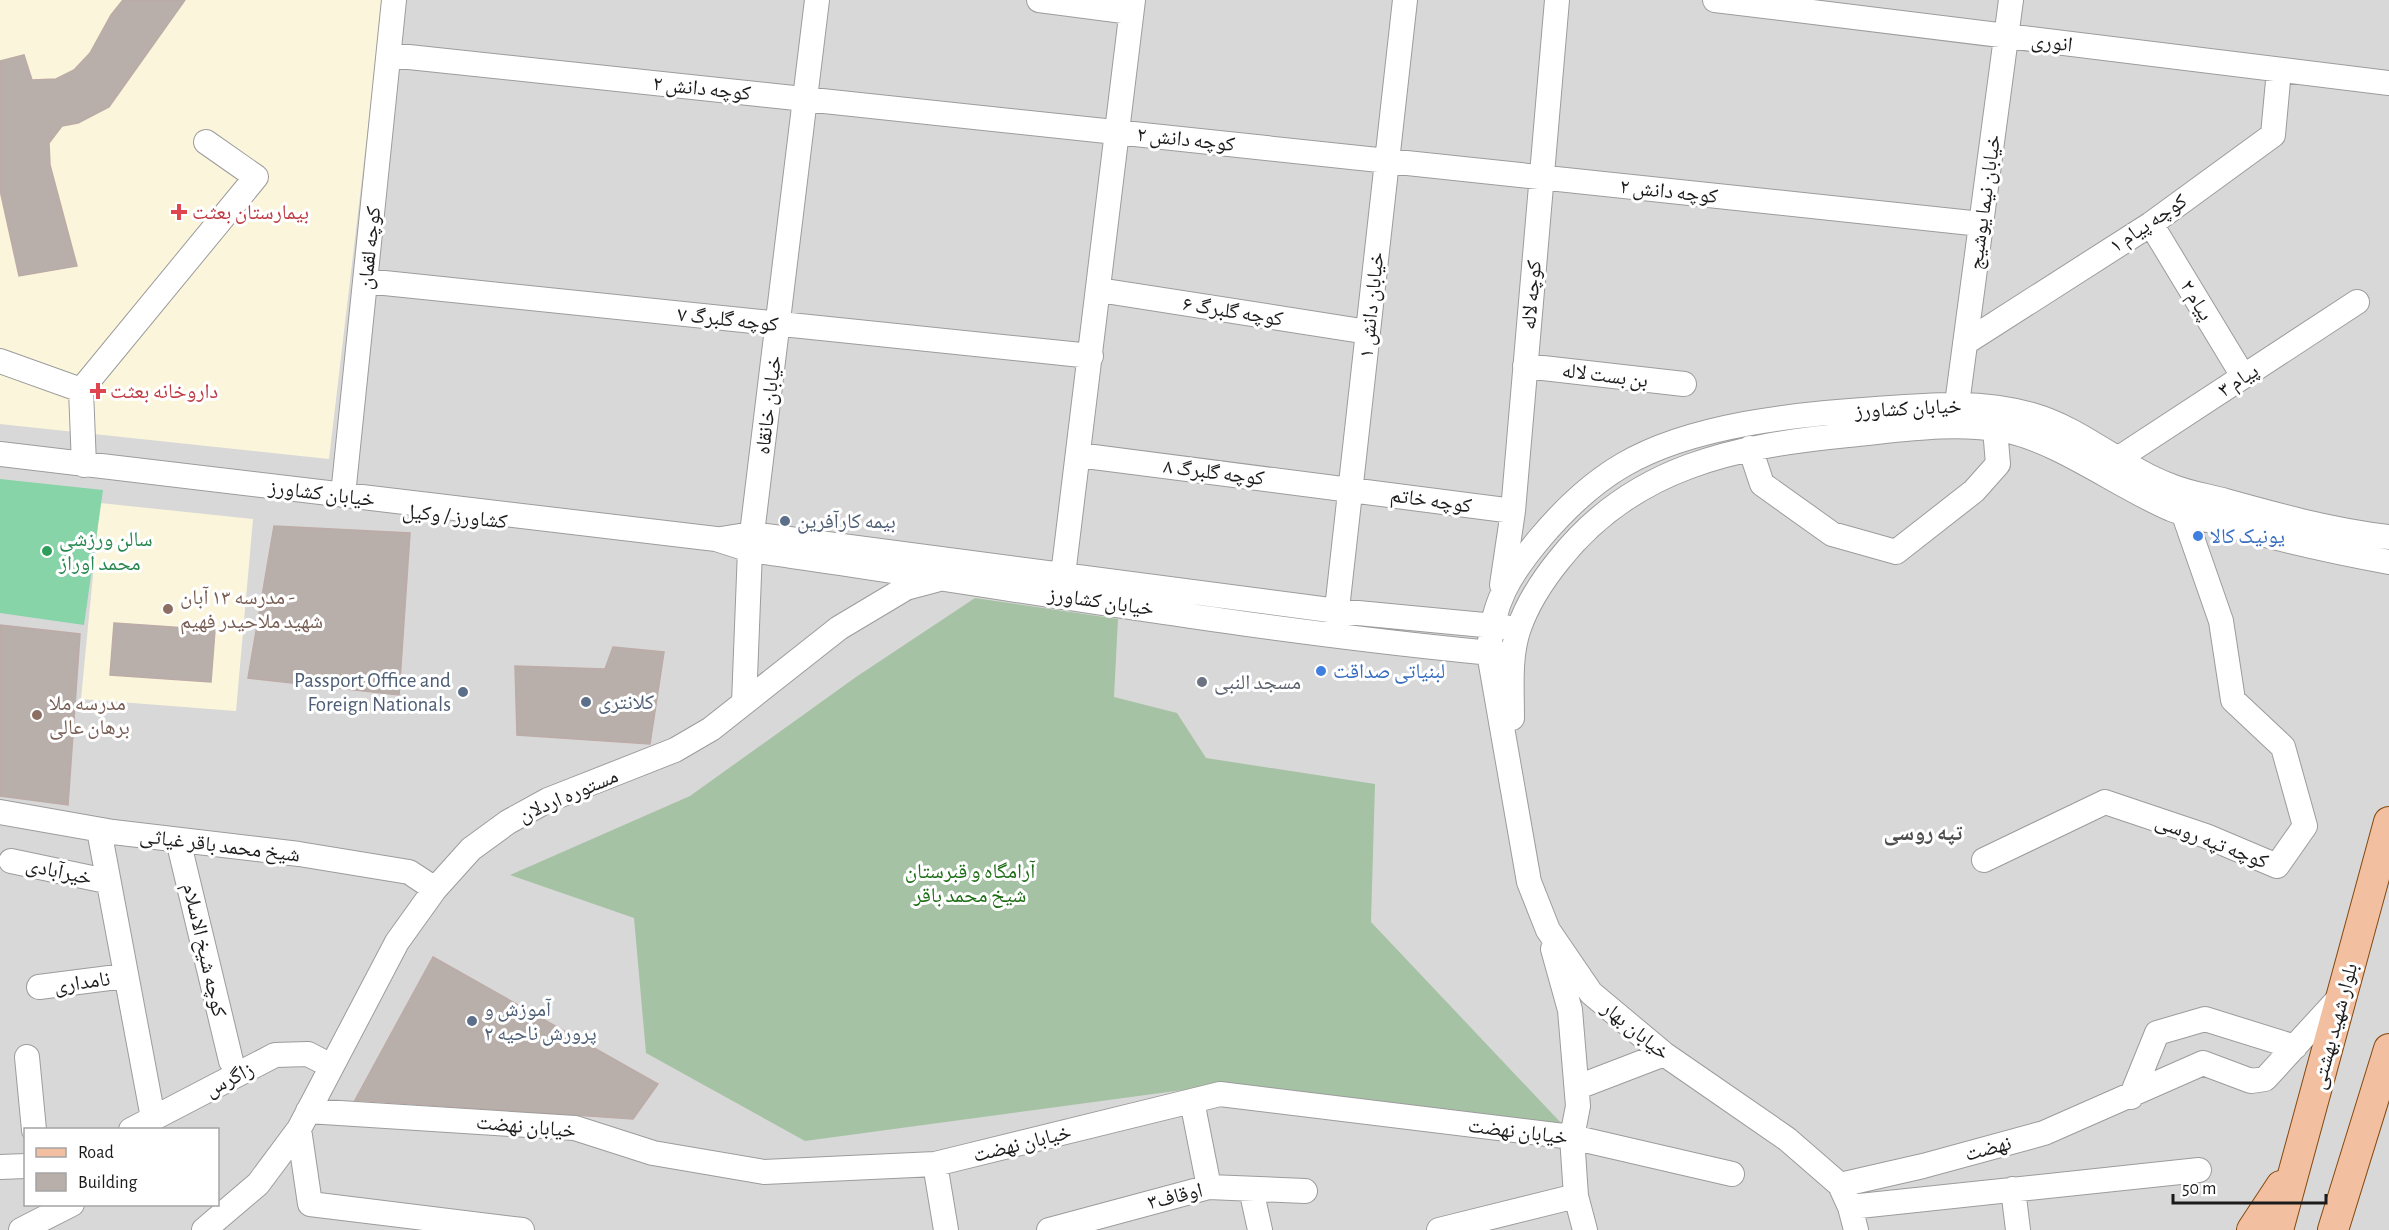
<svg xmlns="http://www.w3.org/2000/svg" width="2389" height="1230" viewBox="0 0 2389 1230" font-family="'Alegreya Sans','Noto Naskh Arabic',sans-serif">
  <rect width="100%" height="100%" fill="#ece6e2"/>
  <path fill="#d9d8d8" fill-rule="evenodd" d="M0,0H2389V1230H0ZM26,1130H218V1204H26Z"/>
  <path fill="#fbf6db" d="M0,0H383L329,459L0,424Z
    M100,503L253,519L236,711L81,699Z"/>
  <path fill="#a6c2a5" d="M975,598L1118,619L1114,697L1177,713L1206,758L1375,784L1371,922L1563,1125L1220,1085L805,1141L646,1053L634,918L510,875L690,796L856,677Z"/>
  <path fill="#86d4a8" d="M0,479L103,490L84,625L0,613Z"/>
  <path fill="#b8afab" stroke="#bcaba6" stroke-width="1.5" d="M123,0H185L109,107L78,123L62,126L49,143L50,165L77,266L19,276L0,190V61L24,55L32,80L56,79L74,70L90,53L111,15Z
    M274,526L410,533L399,695L248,678Z
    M114,623L215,630L211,682L110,675Z
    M0,625L80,634L68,805L0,796Z
    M613,647L664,652L650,744L517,735L515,666L605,669Z
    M433,957L658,1084L633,1119L355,1100Z"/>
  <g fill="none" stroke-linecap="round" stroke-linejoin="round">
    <g stroke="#9c9c9c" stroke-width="26">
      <path id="minor" d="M1039,0L1131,12
        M1715,0L2389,83
        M390,55L1981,224
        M2151,224L2243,376
        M365,281L1091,356
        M1099,290L1368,332
        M1965,343L2151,224L2273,135L2279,70
        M0,361L81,390
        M1525,366L1684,384
        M1958,420L1957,404L2011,0
        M1750,448L1762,484L1832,534L1896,552L1974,491L1998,464L1995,429
        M0,454L716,539L750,550C1003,586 1259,632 1513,655
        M1078,455L1513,511
        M2119,458L2357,302
        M84,465L81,390L256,177L206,142
        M343,495L394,0
        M721,539L752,534L1337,611L1505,627
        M1063,575L1133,0
        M1502,585L1513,511L1557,0
        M1335,627L1405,0
        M744,703L750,550L817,0
        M1512,718C1512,689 1509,656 1519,628C1528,602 1542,581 1559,560C1633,466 1736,446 1848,435C1900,430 1952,421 2003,430C2056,439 2119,487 2171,509C2189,516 2209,520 2228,525C2281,540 2334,552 2389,562
        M0,812L113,832L299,854L409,872L435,889
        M99,830L153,1118
        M178,840L231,1061
        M1984,860L2105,802L2206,836L2277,866L2305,826L2283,747L2233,700L2221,621L2183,512
        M11,861L106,881
        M1553,949L1570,1010L1578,1106L1572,1137L1576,1196L1585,1230
        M39,987L125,976
        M27,1057L34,1130
        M1578,1087L1664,1054
        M2131,1097L2157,1033L2205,1019L2295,1047
        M1192,1101L1209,1187
        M308,1111L575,1128L653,1153L764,1172L935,1164L1220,1094L1572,1137L1732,1174
        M299,1129L310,1204L522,1230
        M131,1130L275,1055L308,1054L331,1066
        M935,1164L946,1230
        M0,1167L26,1166
        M1840,1185L1923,1166L2044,1133L2203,1063L2251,1081L2265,1079L2341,996
        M1251,1189L1260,1230
        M2013,1189L2018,1230
        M1850,1207L2199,1170
        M21,1230L72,1204
        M204,1230L258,1184L299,1129L397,942L435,889L471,849L508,822L548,800L675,750L711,729L839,628L906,588L936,580
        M1049,1230L1209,1187L1305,1191
        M1439,1230L1576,1196
        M1856,1230L1850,1207L1840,1185L1787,1139L1664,1054L1591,993L1548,930L1529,882L1489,653C1492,603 1509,575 1541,537C1564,510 1592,483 1623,465C1691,425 1797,414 1876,409C1928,405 1981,400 2032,415C2082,429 2122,468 2171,486C2188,493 2208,496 2226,501C2280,516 2334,531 2389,537"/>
    </g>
    <g stroke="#84480e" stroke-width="32">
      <path id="major" d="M2252,1230L2281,1186
        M2278,1230L2389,822
        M2333,1230L2389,1049"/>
    </g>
    <use href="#minor" stroke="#fff" stroke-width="24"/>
    <use href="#major" stroke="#f2c0a0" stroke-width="30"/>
  </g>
  <g fill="#e0444e" stroke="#fff" stroke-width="2">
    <path d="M176 203h6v6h6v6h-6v6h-6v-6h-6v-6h6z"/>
    <path d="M95 382h6v6h6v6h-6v6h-6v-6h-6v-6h6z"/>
  </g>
  <g fill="#5c6f8a" stroke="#fff" stroke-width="2">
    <circle cx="785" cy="521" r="6"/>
    <circle cx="463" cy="692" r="6"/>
    <circle cx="586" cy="702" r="6"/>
    <circle cx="472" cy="1021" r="6"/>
  </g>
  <g fill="#3f7fe0" stroke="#fff" stroke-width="2">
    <circle cx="2198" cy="536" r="6"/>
    <circle cx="1321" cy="671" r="6"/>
  </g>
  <circle fill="#2e9e5b" stroke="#fff" stroke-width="2" cx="47" cy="551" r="6"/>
  <g fill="#8d6e63" stroke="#fff" stroke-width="2">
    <circle cx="168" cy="609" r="6"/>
    <circle cx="37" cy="715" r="6"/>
  </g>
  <circle fill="#6b7280" stroke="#fff" stroke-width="2" cx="1202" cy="682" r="6"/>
  <g text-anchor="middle" stroke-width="6" stroke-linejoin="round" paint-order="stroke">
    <g font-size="21" fill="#1b1b1b" stroke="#fff">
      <text transform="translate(2052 42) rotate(7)" y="7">انوری</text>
      <text transform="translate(702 88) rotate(6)" y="7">کوچه دانش ۲</text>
      <text transform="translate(1186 139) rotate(6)" y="7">کوچه دانش ۲</text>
      <text transform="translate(1669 191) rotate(6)" y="7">کوچه دانش ۲</text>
      <text transform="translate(1984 202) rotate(-82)" y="7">خیابان نیما یوشیج</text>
      <text transform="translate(2148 223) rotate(-34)" y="7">کوچه پیام ۱</text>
      <text transform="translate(369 248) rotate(-84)" y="7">کوچه لقمان</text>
      <text transform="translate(1531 295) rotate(-85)" y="7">کوچه لاله</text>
      <text transform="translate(2197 300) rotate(59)" y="7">پیام ۲</text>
      <text transform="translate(1371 305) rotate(-84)" y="7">خیابان دانش ۱</text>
      <text transform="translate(1233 311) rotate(9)" y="7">کوچه گلبرگ ۶</text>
      <text transform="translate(728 319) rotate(6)" y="7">کوچه گلبرگ ۷</text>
      <text transform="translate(1605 375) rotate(7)" y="7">بن بست لاله</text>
      <text transform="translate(2238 380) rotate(-33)" y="7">پیام ۳</text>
      <text transform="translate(768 405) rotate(-83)" y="7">خیابان خانقاه</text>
      <text transform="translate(1908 408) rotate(-3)" y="7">خیابان کشاورز</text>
      <text transform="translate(1214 472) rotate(7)" y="7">کوچه گلبرگ ۸</text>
      <text transform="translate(322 493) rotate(7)" y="7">خیابان کشاورز</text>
      <text transform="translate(1431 500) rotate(8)" y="7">کوچه خاتم</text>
      <text transform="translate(455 516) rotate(6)" y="7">کشاورز / وکیل</text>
      <text transform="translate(1101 601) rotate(8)" y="7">خیابان کشاورز</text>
      <text transform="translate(568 795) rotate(-23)" y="7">مستوره اردلان</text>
      <text transform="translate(2212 841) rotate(21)" y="7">کوچه تپه روسی</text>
      <text transform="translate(220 845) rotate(7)" y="7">شیخ محمد باقر غیاثی</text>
      <text transform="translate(59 871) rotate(12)" y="7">خیرآبادی</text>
      <text transform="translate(205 950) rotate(77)" y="7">کوچه شیخ الاسلام</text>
      <text transform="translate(82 982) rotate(-8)" y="7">نامداری</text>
      <text transform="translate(2334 1026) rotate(-75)" y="7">بلوار شهید بهشتی</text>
      <text transform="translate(1636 1030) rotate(39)" y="7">خیابان بهار</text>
      <text transform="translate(229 1079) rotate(-27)" y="7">زاگرس</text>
      <text transform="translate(526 1126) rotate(5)" y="7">خیابان نهضت</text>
      <text transform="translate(1518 1131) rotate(7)" y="7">خیابان نهضت</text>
      <text transform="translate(1022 1143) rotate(-14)" y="7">خیابان نهضت</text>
      <text transform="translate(1988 1148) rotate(-15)" y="7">نهضت</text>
      <text transform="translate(1175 1196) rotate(-14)" y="7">اوقاف۳</text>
    </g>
    <g font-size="21" fill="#be3a42" stroke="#fff" text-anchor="start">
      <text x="192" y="219">بیمارستان بعثت</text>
      <text x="110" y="398">داروخانه بعثت</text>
    </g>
    <g font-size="21" fill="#4e5e75" stroke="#fff" text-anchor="start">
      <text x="797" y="528">بیمه کارآفرین</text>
      <text x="451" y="687" text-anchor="end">Passport Office and<tspan x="451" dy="24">Foreign Nationals</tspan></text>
      <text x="598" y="709">کلانتری</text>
      <text x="484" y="1016">آموزش و<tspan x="484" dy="24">پرورش ناحیه ۲</tspan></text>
    </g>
    <g font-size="21" fill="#366cbe" stroke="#fff" text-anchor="start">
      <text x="2210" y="543">یونیک کالا</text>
      <text x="1333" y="678">لبنیاتی ‌صداقت</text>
    </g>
    <g font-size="21" fill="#27864d" stroke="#fff" text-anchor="start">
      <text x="59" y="546">سالن ورزشی<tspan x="59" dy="24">محمد اوراز</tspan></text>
    </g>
    <g font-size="21" fill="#785e54" stroke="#fff" text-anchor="start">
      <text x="180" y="604">مدرسه ۱۳ آبان -<tspan x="180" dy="24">شهید ملاحیدر فهیم</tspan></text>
      <text x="49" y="710">مدرسه ملا<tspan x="49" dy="24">برهان عالی</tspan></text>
    </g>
    <g font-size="21" fill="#5b616d" stroke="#fff" text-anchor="start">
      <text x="1214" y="689">مسجد النبی</text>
    </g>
    <g font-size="21" fill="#1d6d15" stroke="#fff">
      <text x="970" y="878">آرامگاه و قبرستان<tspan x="970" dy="24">شیخ محمد باقر</tspan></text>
    </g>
    <g font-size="22" font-weight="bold" fill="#4e4e4e" stroke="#fff">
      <text x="1923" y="840">تپه روسی</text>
    </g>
  </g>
  <rect x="24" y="1128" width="195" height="78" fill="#ffffff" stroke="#a4a4a4" stroke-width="1.5"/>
  <rect x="36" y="1148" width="30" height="9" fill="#f2c0a0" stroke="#a4a4a4" stroke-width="1.5"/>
  <text x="78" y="1158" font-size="18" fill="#1b1b1b">Road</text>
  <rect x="36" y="1173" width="30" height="18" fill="#b8afab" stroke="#a4a4a4" stroke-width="1.5"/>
  <text x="78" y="1188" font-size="18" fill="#1b1b1b">Building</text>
  <path d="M2173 1194v9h153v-9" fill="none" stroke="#1b1b1b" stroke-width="3"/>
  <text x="2182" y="1194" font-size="18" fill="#1b1b1b" stroke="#ffffff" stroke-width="4.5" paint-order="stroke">50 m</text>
</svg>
